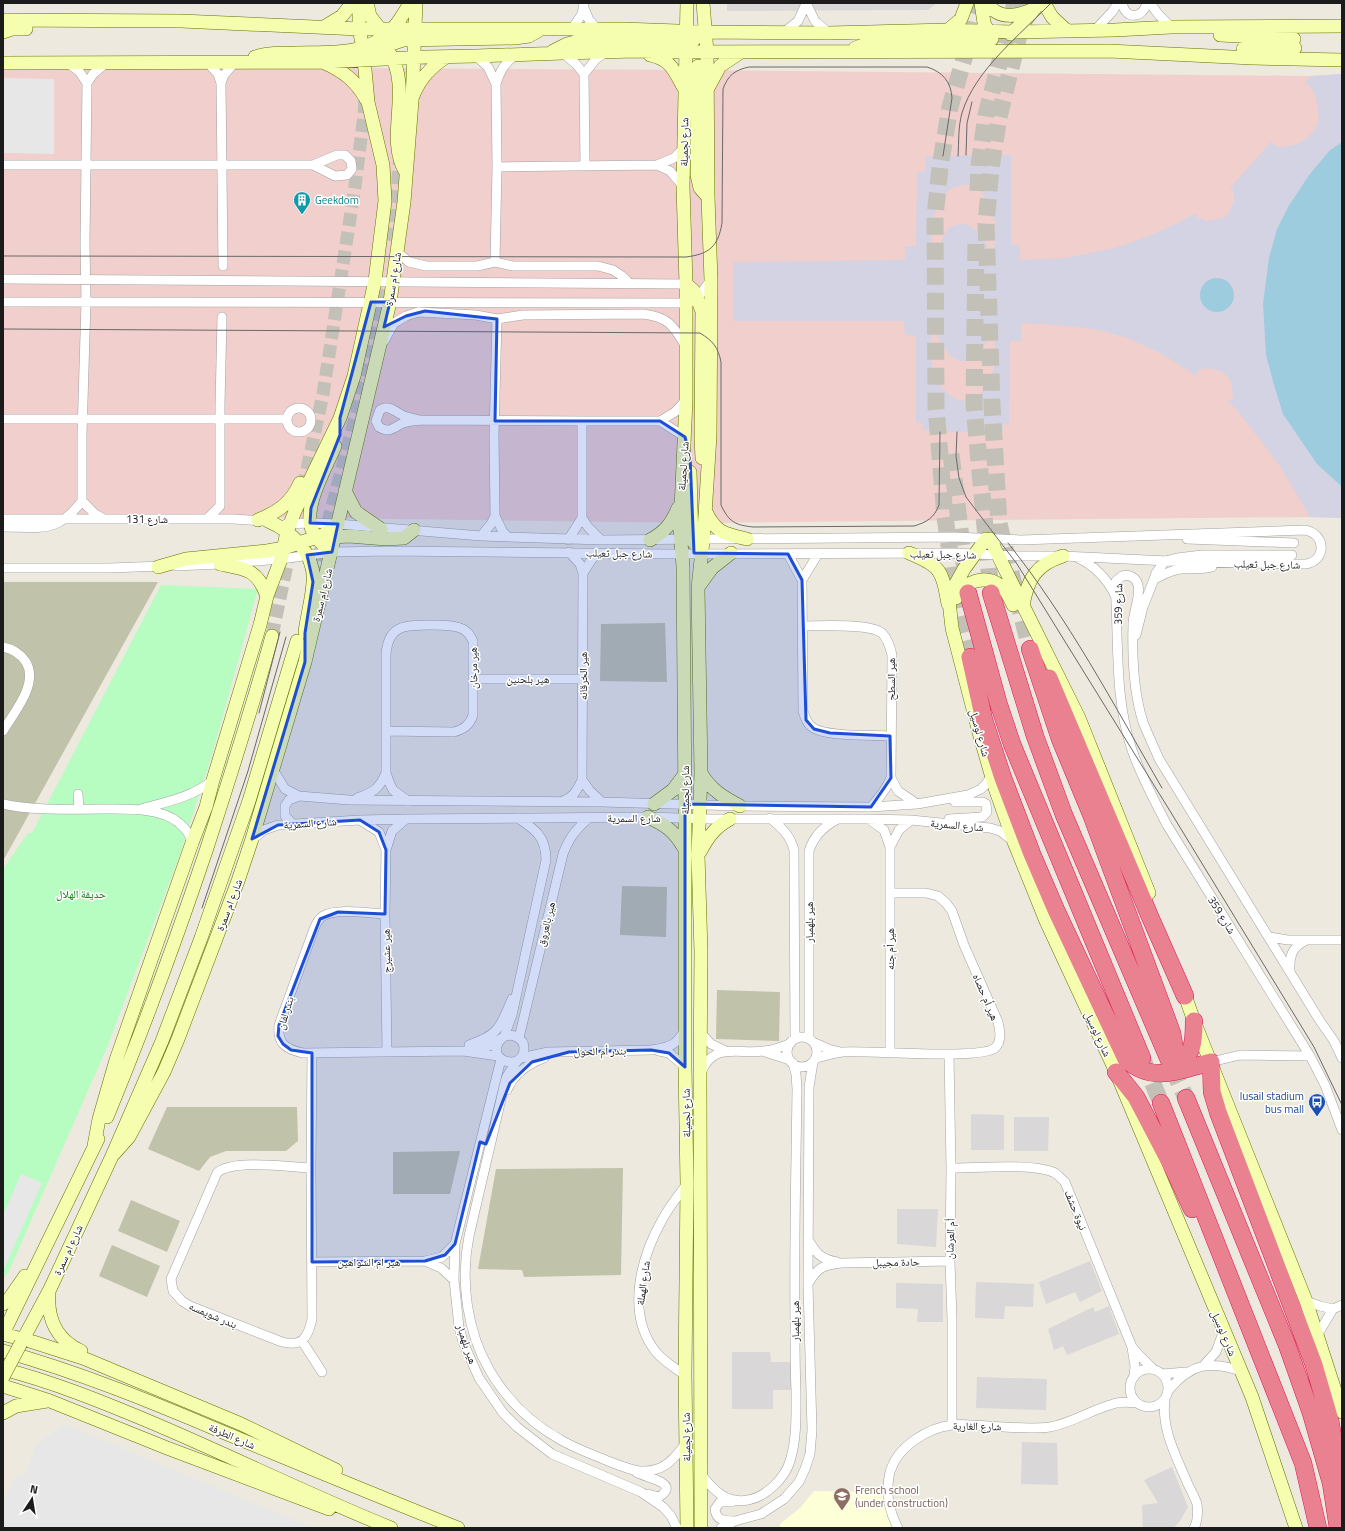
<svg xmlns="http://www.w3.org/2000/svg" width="1345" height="1531" viewBox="0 0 1345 1531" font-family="'Titillium Web','Noto Naskh Arabic',sans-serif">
  <rect width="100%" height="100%" fill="#ede9df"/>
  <path fill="#d9d7d7" d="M727,3H937L928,10L727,11Z
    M971,1114L1004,1115V1150H971Z
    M1014,1117H1049L1048,1151H1014Z
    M897,1209H938L936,1247L897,1244Z
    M1090,1261L1102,1291L1080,1302L1075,1292L1046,1304L1039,1282Z
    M976,1282L1034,1284L1033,1307L1005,1306L1004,1319L975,1318Z
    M896,1283L943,1284V1322H917L918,1309L896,1308Z
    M1109,1306L1119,1334L1067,1355L1063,1346L1054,1350L1048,1329L1093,1307L1095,1312Z
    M732,1352H770L771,1362H791V1390H773V1409H732Z
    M977,1377L1047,1379L1046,1410L976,1408Z
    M1022,1442L1057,1443L1058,1485L1021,1484Z
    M1172,1467L1188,1507L1180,1521L1174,1527L1143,1528L1142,1505L1158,1503L1144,1480Z"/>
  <path fill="#f0cfcc" d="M3,66L695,70L1310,76L1342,74V142L1330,150L1309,175L1288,207L1277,229L1269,257L1263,303L1317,464L1342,487V518L1310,517L695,523L3,514Z"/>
  <path fill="#fdffd6" d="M814,1491L884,1492L894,1528H780V1524L800,1508Z"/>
  <path fill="#c1c2aa" d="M3,582H158L3,861Z
    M665,623L667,682L600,681L601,624Z
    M622,886L667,887L666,937L620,935Z
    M717,990L780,992L779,1041L716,1039Z
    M167,1107H297L298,1141L286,1151H226L210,1157L199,1171L148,1149Z
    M460,1151L450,1194H393V1152Z
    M623,1168L621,1275L524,1277L522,1270L478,1269L496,1169Z
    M131,1200L180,1221L167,1252L118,1231Z
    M112,1245L160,1266L147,1297L99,1276Z"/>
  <path fill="#b7fcc0" d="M161,585L258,589L212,755L180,854L108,1045L8,1273L3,1278V869L28,833H32Z"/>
  <path fill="#e7e7e7" d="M3,78L54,79V154L3,153Z
    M21,1174L42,1183L5,1267H3V1215Z
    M64,1424L313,1528H3V1502L17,1474L24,1477L36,1445Z"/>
  <path fill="#d4d3e3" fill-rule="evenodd" d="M1342,74V142L1330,150L1309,175L1288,207L1277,229L1269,257L1263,303L1317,464L1342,487V518L1310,517L1280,466L1237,410L1227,401L1232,400L1233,396L1231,382L1228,377L1221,371L1206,368L1198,370L1197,376L1162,354L1128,338L1099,330L1070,326L1022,323L1021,341H1010L1009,424H1003V431L957,432L923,430L922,423H916V336L905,335L904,321H733V262L905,260V246H916L917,171L926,172L925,156L1011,155V245H1020V260L1066,258L1115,248L1147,237L1179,222L1197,213V218L1208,221L1223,218L1228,214L1234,201V191L1230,188L1271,142L1276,146L1284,147L1297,144L1306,139L1314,131L1318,123L1319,114L1315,95L1311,87L1308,85H1305L1310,76ZM962,185H969L978,189L986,198L991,209L995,222L994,255L990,254L987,244L975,229L968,225L960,224L954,225L948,229L944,235L937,254H933L931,228L934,215L939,202L946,192L955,187ZM1217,277L1221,278L1232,285L1235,293L1231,305L1228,308L1220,312H1215L1202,287L1208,280ZM931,331H936L940,342L951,357L959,361H967L973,360L979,356L983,350L989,331H993L996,357L993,370L989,383L981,393L973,399L966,401L959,400L951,396L942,388L936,377L932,364Z"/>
  <path fill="#9cccde" d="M1342,142V487L1317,464L1283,414L1274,385L1266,355L1263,303L1269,257L1277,229L1288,207L1309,175L1330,150Z
    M1200 295a17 17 0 1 1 34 0a17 17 0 1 1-34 0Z"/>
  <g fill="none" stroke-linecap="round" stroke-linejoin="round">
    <path stroke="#c3c0b8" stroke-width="13" stroke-dasharray="13 6" stroke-linecap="butt" d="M393,241L400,154
      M303,488L323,394L355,186L364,115L365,97
      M313,579L368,369L386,290
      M272,636L291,546"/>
    <path stroke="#c3c0b8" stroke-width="17" stroke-dasharray="17 8" stroke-linecap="butt" d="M1027,3L999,117L991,168L986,224L992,405L999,524L1030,649
      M978,191L979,165L986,115L1015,3
      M976,244L974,406L991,593
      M951,454L965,571
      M970,657L956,595L945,517L936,407L935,217L940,167L950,107L980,3
      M1143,1060L1161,1103
      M1172,1067L1186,1098"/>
    <g stroke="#a2a2a2" stroke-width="10">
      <path id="street" d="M806,3L815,21L829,33
        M1122,3C1126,20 1142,19 1147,3
        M1150,3L1158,14L1171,27
        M584,8L589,20L597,29
        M572,29L582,14L584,3
        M1095,30L1112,12L1118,3
        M783,33L798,21L806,4
        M563,53L576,64L584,74L585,166
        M476,56L488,67L496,84L497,167L495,262
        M209,64L218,74L221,83L223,266
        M584,74L596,59L606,52
        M87,83L93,74L106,63
        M221,83L224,75L234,63
        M496,84C500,71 505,62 516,55
        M337,155H345L351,161L352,169L347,175L335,176L313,165Z
        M3,165H313
        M657,165L670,171L683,186
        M497,167L657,165L674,158L683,149
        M397,252L409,262L426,266H477L495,262L513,266H598L613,270L622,276L629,283
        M3,279L686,284
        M3,302L686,303L696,300L711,280
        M497,319L494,435L495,516L503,532L508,537
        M384,341L394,323L406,316L418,312L476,315L497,319L523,315L643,314C668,317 673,325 685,345
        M287 420a12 12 0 1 1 24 0a12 12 0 1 1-24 0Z
        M3,419H287
        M420,420C415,419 409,418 404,416C395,412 389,404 380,410L376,421L379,427C390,434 394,427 403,423C409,421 415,421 420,420L582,421V518L568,540
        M582,421H660L675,412L686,400
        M660,421L685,437
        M82,501L95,514L104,519
        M582,518L588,527L601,540
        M3,519H233L264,521
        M207,519L220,506V405L222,317
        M3,527C41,527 57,534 82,501V434L86,302L85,243L87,83L79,71L68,63
        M481,536L491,524L495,516
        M1187,539L1294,543
        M788,554L802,580L803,711C805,717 807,724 812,727C825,737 873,735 890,736
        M1078,558C1095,566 1107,579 1115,595
        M176,566L220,564L281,559L332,552L390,551L670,554L954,553L1019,556H1063L1189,562L1306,564C1327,560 1326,534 1305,530L1021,540L954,537L601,540L481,536L338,524L310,523L286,524
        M3,568H109L163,566
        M583,573L592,559L599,553
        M1154,579L1156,573L1165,561L1177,558L1202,555H1292
        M802,580L818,554
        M803,626C820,626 869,623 882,633C888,639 890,647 892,655L891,778C886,790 879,798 871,807
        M1136,635L1143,607L1154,579C1163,575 1171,570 1181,569C1191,568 1202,570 1212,567
        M3,647C13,649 20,653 26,662C39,684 14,712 3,731
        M473,679H583
        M386,731L454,732C464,729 470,725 473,715V641C470,635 467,630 460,628C451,624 410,624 401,628C390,632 387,643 386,654V773L390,784L393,790L408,801
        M274,771L285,789L299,796L349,800L602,802L740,806L871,807L917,804L968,795L981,789L986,784L992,775
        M891,778L898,791L917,804
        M582,780L590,791L602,802
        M78,794L79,809
        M357,798C374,792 379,789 386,773
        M563,801C574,797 577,790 582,780L583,573L580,564L569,552
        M3,804C34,811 69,809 102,809C124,809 161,807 179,823C185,828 191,836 192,843
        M141,809C166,802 193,797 213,780
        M770,818C782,828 790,835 794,850L795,1039
        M949,819L982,817L987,812L986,804L983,802H955
        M360,820L379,832L386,850
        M870,820L884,830L890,847V1052
        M292,823L285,816V806L289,800L299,796
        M253,839L264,830L278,825L360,820L406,819L648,817L710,819H867L911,820L990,828L1000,831L1013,841
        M890,847L899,830L911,820
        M385,914C369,913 336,908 323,916C318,919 316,924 314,929L279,1025C277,1043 285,1049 303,1053L463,1051L498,1056
        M1269,937L1288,940H1342
        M1290,971C1289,957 1292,947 1305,941
        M700,1032L711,1044L726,1051
        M504,1037L512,1015L546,860C546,837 536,830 518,818
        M787 1052a15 15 0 1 1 30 0a15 15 0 1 1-30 0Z
        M519,1038L563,854C569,838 576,829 589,818
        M809,1039V851C814,835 824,826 838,819
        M813,1042L831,1050L840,1052
        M469,1045C500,1034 500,1027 512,999
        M470,1050C476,1048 484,1048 491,1045C499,1041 508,1030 518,1038C522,1040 524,1044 524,1048C524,1073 483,1061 501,1039
        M659,1051L669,1053L685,1067
        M387,1052L385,914L386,850L392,831L406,819
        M765,1052L790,1060
        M949,1054L951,1168L950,1261L952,1319V1425
        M521,1058L548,1052L651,1050C669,1047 675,1047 685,1030
        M816,1058C824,1056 834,1053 843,1052C868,1050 981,1060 995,1048C1002,1041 1000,1031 998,1022L964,945L952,911L946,903L938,896L926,893H891
        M1342,1058L1334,1041L1320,1021L1159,759C1154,747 1148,735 1143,722C1133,691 1132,657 1133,624C1133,613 1141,595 1138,585C1136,577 1129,574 1122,576L1116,581L1115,585C1119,640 1114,698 1132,750C1141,776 1154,800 1167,825L1310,1056L1325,1085L1342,1130
        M501,1059L455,1244L454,1280L459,1327L463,1342L479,1378L503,1413L517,1427L552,1454L641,1492L663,1507L671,1516L677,1528
        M517,1061L507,1076L505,1082L469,1236C460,1281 467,1332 490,1371C507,1400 532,1424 561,1440C576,1449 592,1454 608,1461C624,1467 640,1475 657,1469C670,1465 678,1453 686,1443
        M1211,1062L1240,1055L1310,1056
        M701,1073C713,1041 739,1055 764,1051C773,1050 782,1047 791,1043
        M507,1090C514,1074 527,1064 544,1058
        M311,1168C290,1167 231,1159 217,1173L171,1279L173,1291L182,1301L190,1306L282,1342C302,1347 308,1338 312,1319L311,1168L312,1053
        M951,1168C977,1168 1030,1163 1053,1172C1058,1174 1061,1179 1065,1182L1132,1347L1139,1355L1154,1370
        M808,1239C816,1253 820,1259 837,1262
        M425,1261L441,1268L454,1280
        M312,1262L425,1261L442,1257L455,1244
        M808,1284C818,1266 824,1265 842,1263L950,1261
        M1306,1301L1320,1306L1333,1309
        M1318,1334L1333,1309L1342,1305
        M302,1341L322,1372
        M1132,1348L1135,1366L1134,1377
        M1205,1364L1216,1352L1224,1330
        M1130 1388a19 19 0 1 1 38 0a19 19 0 1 1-38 0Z
        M1162,1374L1186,1372
        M685,1375C675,1368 663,1361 656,1352C626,1315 640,1260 661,1222C668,1208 678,1196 687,1184
        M1168,1391C1190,1364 1209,1360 1241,1371
        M1165,1400C1161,1428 1176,1456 1187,1482C1190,1489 1195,1497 1197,1504C1198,1512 1198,1521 1194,1528
        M636,1472C644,1478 682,1482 659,1497L648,1494
        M701,1474C713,1490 726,1504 748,1500C766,1497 785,1478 790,1461C797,1439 796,1414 796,1391C795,1368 795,1345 795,1322C794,1244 796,1166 797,1089L796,1074L793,1063
        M732,1502H720L715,1509C716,1521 725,1521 735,1521
        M721,1528L735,1521L761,1514L784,1499L799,1482L805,1469L810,1454L812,1430L808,1284L809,1087L813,1062
        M898,1528C889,1511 885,1492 890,1472C897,1447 927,1428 952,1425C959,1424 966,1425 973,1425C998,1426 1025,1430 1050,1427C1072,1423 1091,1410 1113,1404C1120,1401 1129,1402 1137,1403"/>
    </g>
    <g stroke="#627300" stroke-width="14">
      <path id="secondary" d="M367,3L370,16L384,34
        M687,3L683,186L686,284V400L680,531L683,566L685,804V1067L687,1184L685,1375L687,1528
        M981,3L984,23L991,37
        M987,3C999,21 1018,16 1034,9
        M1044,3L1052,17L1066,30
        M3,20L181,21L359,29H623L705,32L829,33L948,30L1012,32L1115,30L1171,27L1342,26
        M324,27L342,16L352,3
        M948,30L961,19L967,3
        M3,32L12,29H26
        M1010,34L1025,21L1039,3
        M1220,35L1294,39
        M855,48L872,42L889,40L992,39
        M1243,49L1295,48
        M553,51L567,44L579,41L680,43L694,40
        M389,52C413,89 385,136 405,171
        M373,54L385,46L403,40L515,38L529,36L538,31
        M650,55C672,60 674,71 684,88
        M255,57C267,53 281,53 295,53C328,52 369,57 393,28C400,21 405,11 410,3
        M3,63L323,62L426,57L476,56L563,53L635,51L672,52L1109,51L1252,58L1342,60
        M325,63C343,71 356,81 366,99
        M698,66L697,175L700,188L708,197
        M708,88L720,66L741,52
        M413,96C420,78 431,67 446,57
        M686,284L694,291L702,311L701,438L702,458
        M690,472L692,540L702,553
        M345,491L356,512L381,529
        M706,512C716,533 725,534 747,539
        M258,520C278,512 291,503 300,483
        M268,521C292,531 316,555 313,583C312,599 307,616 305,632
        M328,539L335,537L349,536L386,539L404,538L414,530
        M986,539L964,569L954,587L949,601L952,628L980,736L995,788L1014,842L1046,921L1116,1072L1252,1397L1296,1528
        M990,539L1079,718L1149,893
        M650,540C665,532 672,523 678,508
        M332,552C325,546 317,541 313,532C301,509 326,468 335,446
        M909,553C941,566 942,570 948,604
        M220,564C246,569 257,569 267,596
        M158,567L186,559L267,551L284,548L323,535L338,524
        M699,586L712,568L731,553
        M956,598C964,581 985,574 1001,586C1007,591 1010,598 1013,605
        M1023,606C1027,580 1036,564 1063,556
        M701,773C711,790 723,797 740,806
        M654,804L673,790L685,774
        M648,817C666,825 674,831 684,848
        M700,852C708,837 715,827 730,819
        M1182,987L1194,1021L1306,1301L1342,1412
        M107,1117C143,1030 176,940 206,851C229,780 252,709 272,636
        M94,1146L99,1119L116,1060L192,843L206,807L213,780L260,625L267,596L281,559L287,532L295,511L340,418L354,376L375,281L385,201L383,165L368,102L363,48L359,29V3
        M112,1156L129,1137L164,1072L178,1039L238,881L252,839L305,662L390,302L404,202L412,101L416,3
        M49,1293C47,1319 57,1340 81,1351
        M3,1304L9,1299L25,1276
        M3,1334L98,1139
        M3,1334L33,1342L83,1358L241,1424L336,1470
        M21,1343L50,1289L112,1156L162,1041L201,938L249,801L297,641
        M3,1351C79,1372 152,1402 225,1433C303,1465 380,1497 458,1528
        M3,1369C53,1382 100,1401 148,1421C229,1455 309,1495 391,1528
        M3,1386L50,1401L167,1448L329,1509
        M3,1413L16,1406L47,1401
        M701,1528L700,1078L701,952L698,855L701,773L698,588L704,531L710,435L711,280L708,197L707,52L703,3"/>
    </g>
    <g stroke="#dd1a55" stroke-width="18">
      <path id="highway" d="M968,593L998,702L1012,744L1142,1058
        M991,593L1035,736L1064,815L1172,1067
        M1030,649L1060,739L1091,814L1172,1033L1175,1050L1173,1065
        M970,657L984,720L1003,778L1032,854L1056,910L1126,1059C1151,1084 1181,1070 1211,1062L1212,1092L1218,1112L1314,1365L1330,1420L1342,1489
        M1049,678L1151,919L1185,996
        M1177,1070C1193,1050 1194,1046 1194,1021
        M1116,1072L1136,1097L1172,1166L1192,1209
        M1186,1098L1287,1345L1311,1413L1331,1483L1338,1528
        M1161,1103L1303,1463L1318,1528"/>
    </g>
    <use href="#street" stroke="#fff" stroke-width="9"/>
    <use href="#secondary" stroke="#f5fdae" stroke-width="13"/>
    <use href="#highway" stroke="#ea8190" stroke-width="17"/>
    <path stroke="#696969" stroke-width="1" d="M966,155L967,123L972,102
      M958,156C959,142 958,127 962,113C975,70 1020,35 1051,3
      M3,256L686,257C709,254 718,247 722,223L723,89C728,75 735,70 749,67H927C943,72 951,82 952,98L943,156
      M3,329L700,333C713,341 718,347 721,362V505C729,522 735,525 753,527L914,526C927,522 934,518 939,505L940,432
      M957,432L956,456L959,478L966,497L1017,564L1170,811L1314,1047L1342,1105
      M1008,543C1068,618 1114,705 1162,788
      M259,713L280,632
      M202,908L248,771L286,637"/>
    <g stroke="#627300" stroke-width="14" stroke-linecap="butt">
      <path id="secondary-bridge" d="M3,1377L21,1343"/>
    </g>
    <use href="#secondary-bridge" stroke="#f5fdae" stroke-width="13"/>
  </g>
  <path fill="#1d4ed8" fill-opacity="0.2" stroke="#1d4ed8" stroke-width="3" stroke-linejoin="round" d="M371,302H390L384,327L406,316L425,311L497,319L495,421H660L685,437L690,456L694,553L788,554L802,580L806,720L814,729L830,733L890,736L891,778L871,807L685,804V1067L669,1053L651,1050L569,1052L532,1062L510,1083L486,1144L480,1142L455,1244L445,1255L425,1261L312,1262V1053L291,1050L283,1044L278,1036L279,1025L320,919L338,912L385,914L386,850L379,832L360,820L278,825L252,839L305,662V633L313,582L307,555L332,552L338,524L310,523L311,508L340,435V418Z"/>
  <defs>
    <g id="building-pin" transform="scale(0.9)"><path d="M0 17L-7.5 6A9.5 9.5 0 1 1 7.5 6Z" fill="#0f9aa8" stroke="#fff"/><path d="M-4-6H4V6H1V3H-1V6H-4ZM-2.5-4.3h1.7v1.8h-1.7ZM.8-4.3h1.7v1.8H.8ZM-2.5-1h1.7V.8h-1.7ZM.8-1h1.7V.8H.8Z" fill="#fff"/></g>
    <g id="bus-pin" transform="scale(0.9)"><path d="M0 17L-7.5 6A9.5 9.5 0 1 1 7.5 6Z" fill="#1a4fb4" stroke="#fff"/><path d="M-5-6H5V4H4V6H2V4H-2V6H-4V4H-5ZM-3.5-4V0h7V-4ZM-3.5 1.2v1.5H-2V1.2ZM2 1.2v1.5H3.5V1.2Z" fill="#fff"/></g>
    <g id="school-pin" transform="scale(0.9)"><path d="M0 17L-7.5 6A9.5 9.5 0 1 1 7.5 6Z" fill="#8d6e63" stroke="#fff"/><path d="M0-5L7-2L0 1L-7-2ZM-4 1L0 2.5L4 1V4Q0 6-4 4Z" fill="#fff"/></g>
  </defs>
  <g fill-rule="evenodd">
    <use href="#building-pin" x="302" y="200"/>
    <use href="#bus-pin" x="1317" y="1102"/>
    <use href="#school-pin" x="842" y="1496"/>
  </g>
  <g text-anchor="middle" stroke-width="3" stroke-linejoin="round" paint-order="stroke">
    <g font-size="11" fill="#1b1b1b" stroke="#fff">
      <text transform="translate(684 142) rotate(-89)" y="4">شارع لجميلة</text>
      <text transform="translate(393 279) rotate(-81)" y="4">شارع ام سمرة</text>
      <text transform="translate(683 466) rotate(-86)" y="4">شارع لجميلة</text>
      <text x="147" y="523">شارع 131</text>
      <text transform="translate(619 553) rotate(1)" y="4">شارع جبل ثعيلب</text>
      <text transform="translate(943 554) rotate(1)" y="4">شارع جبل ثعيلب</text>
      <text transform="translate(1267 564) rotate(1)" y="4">شارع جبل ثعيلب</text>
      <text transform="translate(322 595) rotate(-76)" y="4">شارع ام سمرة</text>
      <text transform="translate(1118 604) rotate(-89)" y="4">شارع 359</text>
      <text transform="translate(473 668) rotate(-91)" y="4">هير مرخان</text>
      <text transform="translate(583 676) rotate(-90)" y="4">هير الخرقانه</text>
      <text x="528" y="683">هير بلحنين</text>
      <text transform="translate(891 679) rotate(-90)" y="4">هير السطح</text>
      <text transform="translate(980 733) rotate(74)" y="4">شارع لوسيل</text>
      <text transform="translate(685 790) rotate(-90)" y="4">شارع لجميلة</text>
      <text x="634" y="822">شارع السمرية</text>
      <text transform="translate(310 823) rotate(-4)" y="4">شارع السمرية</text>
      <text transform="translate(957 825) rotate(5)" y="4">شارع السمرية</text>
      <text transform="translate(229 905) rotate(-69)" y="4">شارع ام سمرة</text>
      <text transform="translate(1222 915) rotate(58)" y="4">شارع 359</text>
      <text transform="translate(809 922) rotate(-90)" y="4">هير بلهمبار</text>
      <text transform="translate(546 924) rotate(-76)" y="4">هير بالعروق</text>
      <text transform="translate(890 949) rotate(-90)" y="4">هير أم جنه</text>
      <text transform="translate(386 951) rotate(-91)" y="4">هير عشيرج</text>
      <text transform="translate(986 997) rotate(67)" y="4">هير أم حصاه</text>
      <text transform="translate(285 1013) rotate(-73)" y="4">بندر لفان</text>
      <text transform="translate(1098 1034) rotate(65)" y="4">شارع لوسيل</text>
      <text transform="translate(600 1051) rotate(-1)" y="4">بندر أم الحول</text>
      <text transform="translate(686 1113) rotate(-91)" y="4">شارع لجميلة</text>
      <text transform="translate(1076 1210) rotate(68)" y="4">نيوة حشف</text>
      <text transform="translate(950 1239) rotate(-88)" y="4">أم العرشان</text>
      <text transform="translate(68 1250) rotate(-65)" y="4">شارع ام سمرة</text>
      <text x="369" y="1266">هير ام الشواهين</text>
      <text transform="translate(896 1262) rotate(-1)" y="4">حادة مجيبل</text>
      <text transform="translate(643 1283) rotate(-82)" y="4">شارع الهملة</text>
      <text transform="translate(213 1315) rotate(23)" y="4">بندر شويمسه</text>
      <text transform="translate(795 1321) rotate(-90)" y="4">هير بلهمبار</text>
      <text transform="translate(1224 1333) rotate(67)" y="4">شارع لوسيل</text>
      <text transform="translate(467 1344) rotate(71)" y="4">هير بلهمبار</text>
      <text transform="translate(977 1426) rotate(1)" y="4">شارع الغارية</text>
      <text transform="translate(232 1436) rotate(23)" y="4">شارع الطرفة</text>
      <text transform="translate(686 1437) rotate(-91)" y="4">شارع لجميلة</text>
    </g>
    <g font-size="11" fill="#0d838f" stroke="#fff" text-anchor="start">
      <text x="315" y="204">Geekdom</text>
    </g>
    <g font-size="11" fill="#057c14" stroke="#fff">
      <text x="81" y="898">حديقة الهلال</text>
    </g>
    <g font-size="11" fill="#164399" stroke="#fff" text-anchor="end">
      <text x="1304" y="1100">lusail stadium<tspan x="1304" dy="13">bus mall</tspan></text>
    </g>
    <g font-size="11" fill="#785e54" stroke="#fff" text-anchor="start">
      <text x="855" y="1494">French school<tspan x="855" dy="13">(under construction)</tspan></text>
    </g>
  </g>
  <rect width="1345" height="1531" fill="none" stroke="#1b1b1b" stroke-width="8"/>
  <g transform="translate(32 1499) rotate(12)" stroke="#ffffff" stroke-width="3" paint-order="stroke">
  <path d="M0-3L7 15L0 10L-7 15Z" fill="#1b1b1b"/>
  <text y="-6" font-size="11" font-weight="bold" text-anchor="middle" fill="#1b1b1b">N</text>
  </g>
</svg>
